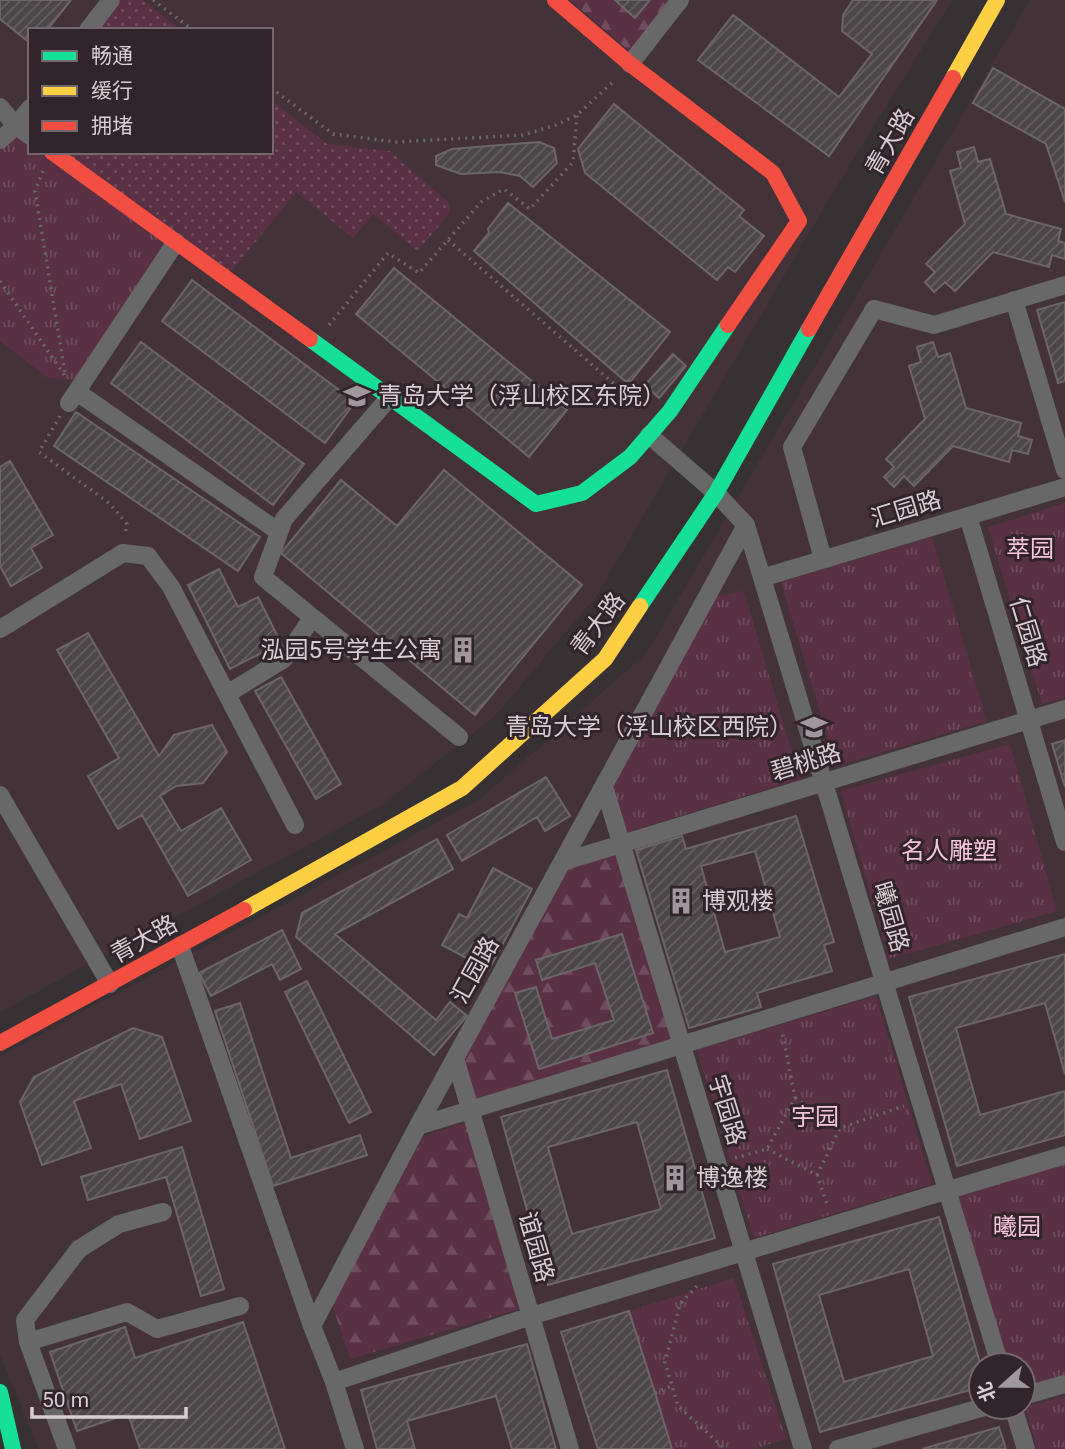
<svg xmlns="http://www.w3.org/2000/svg" width="1065" height="1449" viewBox="0 0 1065 1449" font-family="Roboto,'Noto Sans SC',sans-serif">
  <defs>
    <pattern id="grass-dots" width="8" height="8" patternUnits="userSpaceOnUse" patternTransform="scale(1.75)"><rect width="8" height="8" fill="#593044"/><path d="M2 2h.1M6 6h.1" fill="none" stroke="#704d5e" stroke-width="1.8" stroke-linecap="round"/></pattern>
    <pattern id="forest-firs" width="22" height="20" patternUnits="userSpaceOnUse" patternTransform="scale(1.75)"><rect width="22" height="20" fill="#593044"/><path d="M5 1l3.5 6h-7zM16 11l3.5 6h-7z" fill="#704d5e"/></pattern>
    <pattern id="park-tufts" width="24" height="20" patternUnits="userSpaceOnUse" patternTransform="scale(1.75)"><rect width="24" height="20" fill="#593044"/><path d="M3 7l-1-3M5 7V3M7 7l1-3M15 17l-1-3M17 17v-4M19 17l1-3" fill="none" stroke="#704d5e"/></pattern>
    <pattern id="building-hatch" width="6" height="6" patternUnits="userSpaceOnUse" patternTransform="scale(1.75)"><rect width="6" height="6" fill="#4c4649"/><path d="M-1 1l2-2M0 6l6-6M5 7l2-2" fill="none" stroke="#656062"/></pattern>
  </defs>
  <rect width="100%" height="100%" fill="#383134"/>
  <path fill="#443239" fill-rule="evenodd" d="M0,0H952L830,197L597,595L495,716L382,805L0,1012ZM30,30H271V152H30Z
    M1030,0H1065V1449H39L0,1355V1056L479,800L646,654ZM981,1365H1023V1407H981Z"/>
  <path fill="url(#grass-dots)" d="M117,0H143L181,30H95Z
    M271,100L327,144L390,151L449,203L450,212L418,251L373,214L353,238L296,192L231,272L63,152H271Z"/>
  <path fill="url(#forest-firs)" fill-rule="evenodd" d="M570,0H669L630,52Z
    M618,853L674,1041L475,1103L462,1059L566,869ZM621,934L653,1033L539,1069L515,994L536,987L552,1039L614,1020L595,963L536,961Z
    M466,1123L519,1309L350,1359L332,1304L424,1136Z"/>
  <path fill="url(#park-tufts)" d="M15,136L30,146V152H39L166,244L77,380L48,378L0,341V149Z
    M1065,503V697L1042,704L988,527Z
    M932,537L987,721L836,766L781,582Z
    M744,591L800,779L627,832L613,788L717,596Z
    M1010,744L1057,911L889,959L841,791Z
    M876,996L932,1184L754,1238L697,1050Z
    M1065,1162V1376L1023,1389V1365H1007L956,1194Z
    M734,1278L786,1439L753,1449H672L629,1311Z
    M1065,1396V1449H1037L1025,1407Z"/>
  <path fill="url(#building-hatch)" stroke="#6c6669" stroke-width="2" fill-rule="evenodd" d="M0,0H71L47,30H30V43L0,19Z
    M615,0H650L635,18Z
    M853,0H937L829,156L698,60L733,15L839,97L872,54L842,31L843,15Z
    M993,68L1065,109V202L1046,144L973,103Z
    M614,104L744,210L739,216L764,236L735,272L728,267L717,280L585,173L578,149Z
    M539,142L554,148L557,163L533,187L520,176L499,172L461,174L436,165V156L452,149Z
    M974,147L978,162L990,159L1006,214L1061,229L1058,241L1065,243V259L1052,255L1049,267L993,252L955,291L945,282L934,292L925,282L935,272L926,264L965,224L950,171L961,168L957,152Z
    M508,203L670,332L631,381H625L474,251L489,233L488,229Z
    M394,268L567,410L529,457L356,314Z
    M192,280L355,402L325,443L162,321Z
    M1065,302V381L1058,383L1037,310Z
    M141,342L304,464L273,505L111,383Z
    M933,342L938,357L950,353L966,408L1021,423L1018,436L1032,440L1028,454L1012,450L1009,462L953,446L914,486L904,476L894,487L884,477L894,467L886,459L925,419L909,366L921,362L917,347Z
    M673,354L686,366L659,398L645,385Z
    M76,412L260,537L238,571L54,446Z
    M10,461L53,535L31,548L42,568L11,586L0,566V467Z
    M444,470L582,585L475,715L281,553L341,480L397,526Z
    M219,569L238,607L258,597L281,643L230,669L188,585Z
    M88,633L159,756L174,735L212,725L227,752L203,783L176,786L160,796L181,831L221,808L251,860L188,896L142,815L118,829L88,776L119,758L57,650Z
    M281,677L341,784L316,799L255,691Z
    M1065,740V787L1052,744Z
    M546,777L570,816L545,831L537,817L462,861L447,835Z
    M796,816L834,942L824,945L832,971L757,993L761,1007L689,1028L636,850L682,836L686,849ZM755,851L780,937L725,952L701,866Z
    M437,839L453,869L335,934L436,1020L450,1002L467,1016L434,1055L296,937L302,913Z
    M493,868L532,889L489,970L442,945L459,914L467,918Z
    M282,930L301,969L280,980L272,964L211,996L199,973Z
    M622,934L653,1033L539,1069L515,993L536,987L552,1039L614,1020L595,963L542,980L536,960Z
    M1065,954V1074L1045,1003L956,1028L980,1115L1065,1091V1135L957,1166L909,997Z
    M307,981L371,1112L349,1123L285,992Z
    M240,1003L291,1158L360,1135L367,1155L273,1186L215,1011Z
    M133,1028L162,1037L191,1121L140,1139L121,1084L74,1101L91,1148L42,1165L20,1102L34,1077Z
    M667,1070L715,1238L548,1285L501,1117ZM637,1122L661,1209L572,1234L548,1147Z
    M182,1147L224,1289L201,1296L166,1177L88,1200L81,1177Z
    M939,1217L981,1367V1387L820,1432L773,1264ZM909,1269L933,1356L844,1382L819,1295Z
    M629,1311L655,1393L672,1449H598L561,1332Z
    M243,1322L285,1449H140L128,1414L77,1431L50,1352L125,1327L135,1358Z
    M527,1344L556,1449H512L496,1396L407,1421L415,1449H377L361,1390Z
    M999,1427L1006,1449H922Z"/>
  <g fill="none" stroke-linecap="round" stroke-linejoin="round">
    <path stroke="#696767" stroke-width="3.5" stroke-dasharray="2 5" stroke-linecap="butt" d="M153,0L193,30
      M271,88L333,134L396,142L523,135L556,125L577,115L614,81
      M43,171L35,191L65,373
      M448,240L642,408
      M0,281L65,376
      M329,325L388,253L419,273L481,202L504,189L530,209L573,162L577,115
      M60,416L39,452L109,503L127,524L125,535
      M795,1098L840,1128
      M767,1149L817,1175L828,1207
      M735,1158L767,1149L795,1098L782,1031
      M817,1175L840,1128L904,1106
      M697,1286L680,1304L665,1362L678,1406L725,1449
      M655,1393L672,1386"/>
    <path stroke="#686868" stroke-width="18" d="M88,30L111,0
      M630,64L680,0
      M0,107L16,126L30,136
      M0,140L16,126L30,108
      M1014,300L1065,470
      M77,392L279,532
      M389,398L284,519L263,577L459,737
      M69,403L176,242
      M649,435L716,493L746,525L1000,1365
      M968,516L1065,842
      M823,559L792,447L874,309L934,325L1065,285
      M762,578L1065,487
      M0,629L123,553L148,556L171,587L295,825
      M227,694L284,659L312,618
      M604,786L803,1449
      M0,795L110,984
      M562,862L1065,709
      M180,946L312,1326
      M455,1058L570,1449
      M418,1126L1065,927
      M28,1342L25,1320L79,1249L119,1224L163,1212
      M334,1382L531,1316L1065,1155
      M1023,1396L1065,1384
      M1013,1407L1026,1449
      M67,1449L28,1342L127,1312L157,1329L240,1306
      M355,1449L334,1382L312,1326L418,1126L746,525
      M838,1449L984,1407"/>
    <path stroke="#16e098" stroke-width="16" d="M310,339L536,504L582,493L630,457L670,411L728,325
      M640,606L716,493L809,329
      M0,1392L13,1449"/>
    <path stroke="#ffcf43" stroke-width="16" d="M953,78L997,0
      M244,910L462,788L605,659L640,606"/>
    <path stroke="#f24e42" stroke-width="16" d="M555,0L630,64L773,173L799,221L728,325
      M52,152L310,339
      M809,329L953,78
      M0,1043L244,910"/>
  </g>
  <defs>
    <g id="university-bare" transform="scale(2.1)"><path d="M0-5L7-2L0 1L-7-2ZM-4 1L0 2.5L4 1V4Q0 6-4 4Z" fill="#9f979b" stroke="#31242a" stroke-width="2.5" paint-order="stroke"/></g>
    <g id="building-bare" transform="scale(2.1)"><path d="M-4-6H4V6H1V3H-1V6H-4ZM-2.5-4.3h1.7v1.8h-1.7ZM.8-4.3h1.7v1.8H.8ZM-2.5-1h1.7V.8h-1.7ZM.8-1h1.7V.8H.8Z" fill="#9f979b" stroke="#31242a" stroke-width="2.5" paint-order="stroke"/></g>
  </defs>
  <g fill-rule="evenodd">
    <use href="#university-bare" x="357" y="396"/>
    <use href="#building-bare" x="463" y="650"/>
    <use href="#university-bare" x="814" y="727"/>
    <use href="#building-bare" x="681" y="901"/>
    <use href="#building-bare" x="675" y="1178"/>
  </g>
  <g text-anchor="middle" stroke-width="6" stroke-linejoin="round" paint-order="stroke">
    <g font-size="24" fill="#d7ced2" stroke="#31242a">
      <text transform="translate(890 142) rotate(-60)" y="8">青大路</text>
      <text transform="translate(906 509) rotate(-17)" y="8">汇园路</text>
      <text transform="translate(598 624) rotate(-53)" y="8">青大路</text>
      <text transform="translate(1028 632) rotate(73)" y="8">仁园路</text>
      <text transform="translate(806 762) rotate(-17)" y="8">碧桃路</text>
      <text transform="translate(891 917) rotate(74)" y="8">曦园路</text>
      <text transform="translate(144 939) rotate(-29)" y="8">青大路</text>
      <text transform="translate(475 970) rotate(-61)" y="8">汇园路</text>
      <text transform="translate(727 1110) rotate(73)" y="8">宇园路</text>
      <text transform="translate(536 1247) rotate(74)" y="8">谊园路</text>
    </g>
    <g font-size="24" fill="#d7ced2" stroke="#31242a" text-anchor="start">
      <text x="378" y="404">青岛大学（浮山校区东院）</text>
      <text x="442" y="658" text-anchor="end">泓园5号学生公寓</text>
      <text x="793" y="735" text-anchor="end">青岛大学（浮山校区西院）</text>
      <text x="702" y="909">博观楼</text>
      <text x="696" y="1186">博逸楼</text>
    </g>
    <g font-size="24" fill="#f7c5da" stroke="#31242a">
      <text x="1030" y="557">萃园</text>
      <text x="949" y="859">名人雕塑</text>
      <text x="815" y="1125">宇园</text>
      <text x="1017" y="1235">曦园</text>
    </g>
  </g>
  <rect x="28" y="28" width="245" height="126" fill="#31242a" stroke="#73686d" stroke-width="2"/>
  <rect x="42" y="51" width="35" height="10" fill="#16e098" stroke="#73686d" stroke-width="2"/>
  <text x="91" y="63" font-size="21" fill="#d7ced2">畅通</text>
  <rect x="42" y="86" width="35" height="10" fill="#ffcf43" stroke="#73686d" stroke-width="2"/>
  <text x="91" y="98" font-size="21" fill="#d7ced2">缓行</text>
  <rect x="42" y="121" width="35" height="10" fill="#f24e42" stroke="#73686d" stroke-width="2"/>
  <text x="91" y="133" font-size="21" fill="#d7ced2">拥堵</text>
  <g transform="translate(1002 1386) rotate(249)"><circle r="33" fill="#31242a" stroke="#73686d" stroke-width="2"/>
  <path d="M0-5L12 26L0 18L-12 26Z" fill="#9f979b"/>
  <text y="-10" font-size="19" font-weight="bold" text-anchor="middle" fill="#d7ced2">北</text>
  </g>
  <path d="M32 1407v10h154v-10" fill="none" stroke="#d7ced2" stroke-width="3.5"/>
  <text x="42" y="1407" font-size="21" fill="#d7ced2" stroke="#31242a" stroke-width="5" paint-order="stroke">50 m</text>
</svg>
